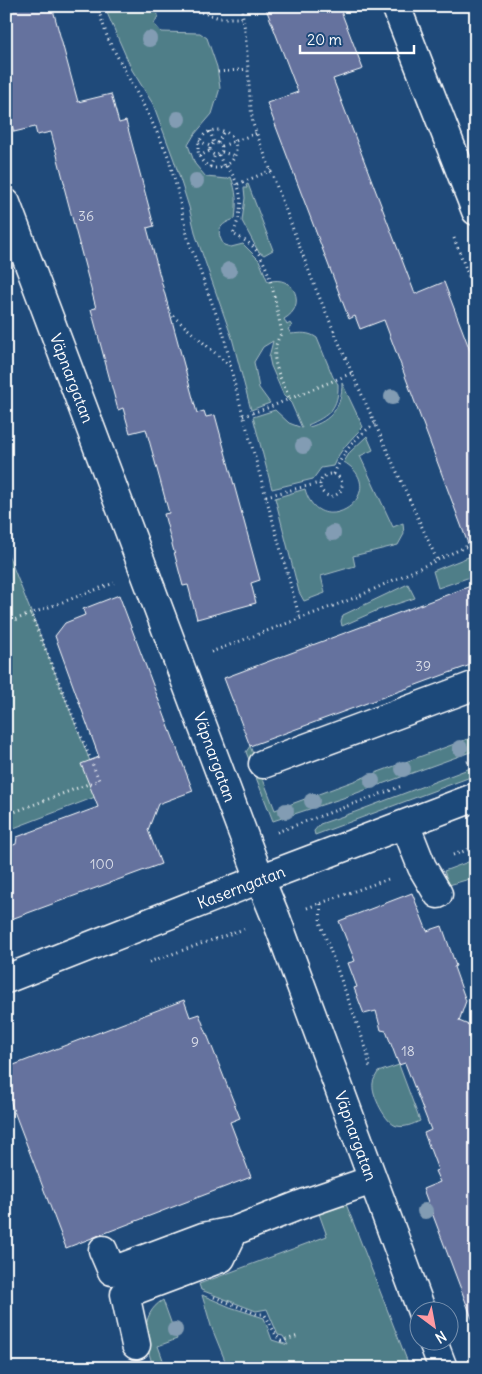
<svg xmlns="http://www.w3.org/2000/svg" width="482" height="1374" viewBox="0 0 482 1374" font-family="Delius,sans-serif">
  <rect width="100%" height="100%" fill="#1f4a7a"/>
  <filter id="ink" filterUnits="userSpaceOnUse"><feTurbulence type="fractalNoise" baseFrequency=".02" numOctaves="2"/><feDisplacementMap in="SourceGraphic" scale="10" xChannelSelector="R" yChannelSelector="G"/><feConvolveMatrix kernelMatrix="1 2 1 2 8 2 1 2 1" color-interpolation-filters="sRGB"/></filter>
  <g filter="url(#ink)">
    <path fill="#507e88" stroke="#a8bec4" d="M104,6H157L158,16L154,24L161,32L200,33L207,38L217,67L220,88L212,114L194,135L188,145L195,164L206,177L227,179L231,177C237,192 237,203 235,219C219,224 215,231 224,245L231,247L243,244L259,260L268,282C294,273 308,306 284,319L287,325L290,323L292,326L288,329L291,334C301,333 309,332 317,338L333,377L338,384C339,408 329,416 308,425L309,427C331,421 342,407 342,383L363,427C351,439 340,450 333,466L321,468L313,479L272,489L253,417L275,410L289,423L302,428L291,403L284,396L271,366L269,357L273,341L263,347L254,362L259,388L270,403L251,410L232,338L196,236L189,207L174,160L153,104L132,70Z
      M248,184L273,250L264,255L258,251L242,221L245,198L244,188H247L246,185Z
      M367,436L373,450L360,456L393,527L403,523L404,534L398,545L353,556L355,566L321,576L325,593L304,601L299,592L275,498L305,489C320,544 393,492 344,462L350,452Z
      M6,549L103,794L6,831Z
      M476,554V575L438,588L433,571Z
      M408,584L415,598L378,610L342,626L341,621L343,615Z
      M476,736V750L343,798L273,821L246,752L250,746L275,810Z
      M476,766V775L315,835L314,831L320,824L355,812Z
      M476,859V877L449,885L444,871Z
      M399,1065L420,1121C413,1124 405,1128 397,1126C386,1124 371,1094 373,1083C373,1080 376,1076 378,1072Z
      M346,1204L410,1368H228L211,1326L202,1295L230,1307L264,1318L272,1340L288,1345L283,1336L278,1335L267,1309L256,1311L201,1290L199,1284L327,1236L318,1211L334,1205Z
      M163,1300L177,1339L158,1346L166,1368H154C145,1345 138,1315 163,1300Z"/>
    <path fill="#65729e" stroke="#fff" d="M6,6H52L78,102L111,94L119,123L126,121L154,226L147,228L197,413L204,411L206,417L215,415L260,580L251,583L256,603L197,619L188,585L183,586L164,514L169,513L146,429L130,433L123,408L118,410L91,309L96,308L64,187L65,186L51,132L37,135L35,127L14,132L6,105Z
      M265,6H339L363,69L333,79L415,294L444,282L476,366V556L473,557L384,320L360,329L355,316L349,319L267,103L298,92Z
      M476,584V663L250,746L224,678Z
      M119,595L193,791L158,804L148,830L161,864L6,921V848L16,844L17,837L98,807L81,764L99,757L55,636L65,623L85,615L83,609Z
      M412,893L427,931L442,926L456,966L454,967L466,1001L459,1021L476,1028V1320L473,1321L423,1189L440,1182L435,1171L438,1170L424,1133L431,1130L405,1063L399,1065L386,1031L381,1030L376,1011L364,1014L354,988L357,987L348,963L355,961L339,921Z
      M184,1000L190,1017L199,1014L240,1118L230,1122L251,1177L66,1248L6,1090V1068Z"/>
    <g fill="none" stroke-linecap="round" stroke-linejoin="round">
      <g stroke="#fff" stroke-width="31">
        <path id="minor" d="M396,6L476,211
          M6,203L260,879L276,918L422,1312
          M263,764L476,685
          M405,824L422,867L438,894
          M6,979L260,879L476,797
          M103,1250L112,1271L203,1237L234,1231L300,1205L372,1180
          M433,1342L443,1368
          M136,1345L125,1294L221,1258L234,1231"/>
      </g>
      <path stroke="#fff" stroke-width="3" stroke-dasharray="1 4" stroke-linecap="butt" d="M97,6L108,39L146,110L167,153L177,189L188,239L224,335L234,382L300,619
        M241,6C249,45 247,85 253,124L315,287L352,373L437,560
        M187,8L220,18H243
        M218,72L248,69
        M198 149a19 19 0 1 1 38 0a19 19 0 1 1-38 0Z
        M210,131L214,143
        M199,141L210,146
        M210 149a6 6 0 1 1 12 0a6 6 0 1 1-12 0Z
        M218,143L224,131
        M222,146L257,133
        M222,152L235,156
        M219,155L224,167
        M199,156L210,151
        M227,166C244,190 244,207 233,234C238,237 245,240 250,244C272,262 275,306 282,332C266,357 280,376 290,399
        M210,167L215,155
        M238,184L272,170
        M454,238L476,295
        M173,316L231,367
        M243,416L270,407L352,373
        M320 485a11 11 0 1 1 22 0a11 11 0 1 1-22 0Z
        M334,474C343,452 355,437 375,424
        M266,496L320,483
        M6,623L114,583
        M211,652L357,597L476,542
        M467,762L476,759
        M6,815L99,780L31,614
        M277,832L402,786
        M453,855L476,847
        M321,904L320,922L367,1051L370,1069
        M307,908L391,878
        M149,962L244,929
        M214,1297L257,1314H264C271,1323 272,1332 281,1341L299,1336"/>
      <use href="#minor" stroke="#1f4a7a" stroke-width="28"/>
    </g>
    <g fill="#829cb3">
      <circle cx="149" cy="39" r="8"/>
      <circle cx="178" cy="119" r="8"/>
      <circle cx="196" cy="181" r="8"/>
      <circle cx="229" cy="270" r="8"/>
      <circle cx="392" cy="397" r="8"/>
      <circle cx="303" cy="446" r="8"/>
      <circle cx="333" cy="533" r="8"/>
      <circle cx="460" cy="748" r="8"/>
      <circle cx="403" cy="769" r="8"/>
      <circle cx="372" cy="781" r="8"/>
      <circle cx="312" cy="801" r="8"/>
      <circle cx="286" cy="811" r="8"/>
      <circle cx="425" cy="1211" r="8"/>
      <circle cx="175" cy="1330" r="8"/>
    </g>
  </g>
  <g text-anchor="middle" stroke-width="4" stroke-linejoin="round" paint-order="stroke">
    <g font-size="14" fill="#d8dce7">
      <text x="86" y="221">36</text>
      <text x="423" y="671">39</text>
      <text x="102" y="869">100</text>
      <text x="195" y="1047">9</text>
      <text x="408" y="1056">18</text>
    </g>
    <g font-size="16" fill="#fff" stroke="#1f4a7a">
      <text transform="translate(72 378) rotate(69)" y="6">Väpnargatan</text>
      <text transform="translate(215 757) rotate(70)" y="6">Väpnargatan</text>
      <text transform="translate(241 887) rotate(-21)" y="6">Kaserngatan</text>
      <text transform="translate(356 1136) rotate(70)" y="6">Väpnargatan</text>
    </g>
  </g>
  <rect width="482" height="1374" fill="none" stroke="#1f4a7a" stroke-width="25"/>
  <rect x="12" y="12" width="457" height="1349" fill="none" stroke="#fff" stroke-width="2" filter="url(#ink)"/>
  <g transform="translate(434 1326) rotate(148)"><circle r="24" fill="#1f4a7a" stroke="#7992af"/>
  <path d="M0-4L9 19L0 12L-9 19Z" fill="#ff9aa2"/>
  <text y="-8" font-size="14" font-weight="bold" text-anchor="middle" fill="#ffffff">N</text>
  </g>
  <path d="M300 45v8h114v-8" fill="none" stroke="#ffffff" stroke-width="2.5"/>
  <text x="307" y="45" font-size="15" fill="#ffffff" stroke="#1f4a7a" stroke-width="4" paint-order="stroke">20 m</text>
</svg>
